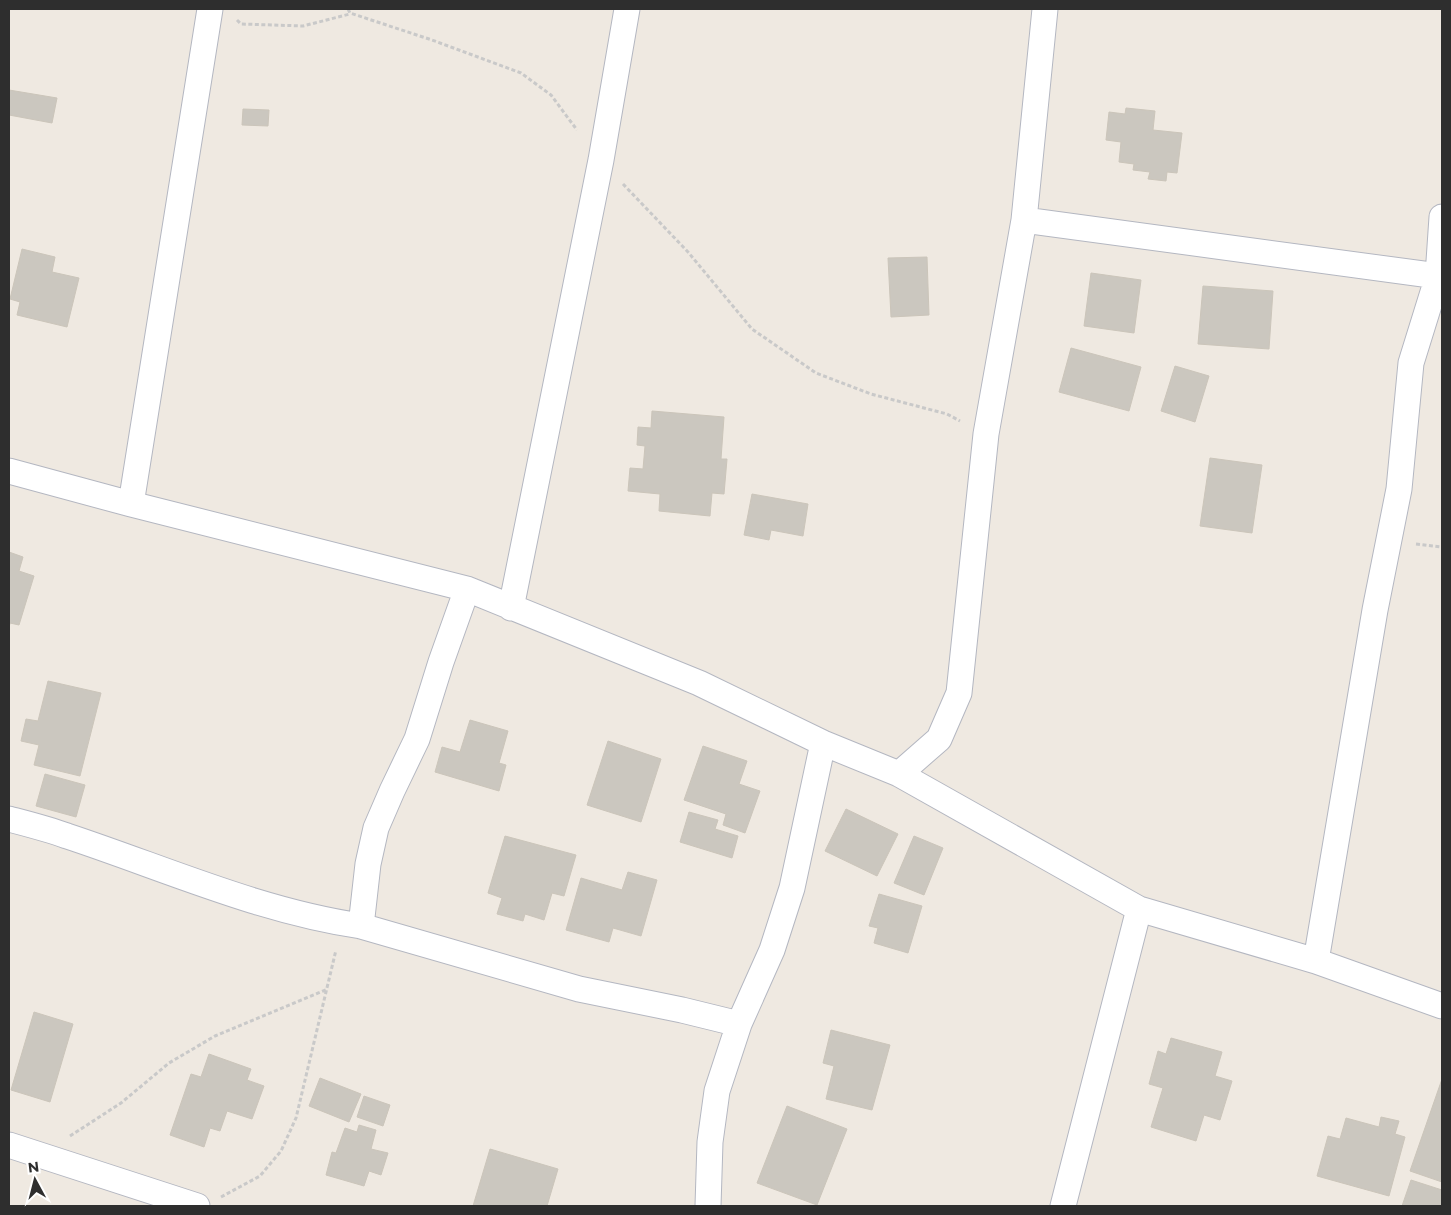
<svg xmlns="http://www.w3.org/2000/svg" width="1451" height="1215" viewBox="0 0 1451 1215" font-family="Montserrat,sans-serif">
  <rect width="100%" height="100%" fill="#efe9e1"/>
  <path fill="#cbc7bf" stroke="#cbc5ba" d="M9,90L57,98L52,123L9,115Z
    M1126,108L1155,111L1153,130L1182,133L1177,173L1167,172L1166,181L1148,179L1150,172L1133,170L1134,164L1119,162L1121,142L1106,140L1109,112L1125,114Z
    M243,109L269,110L268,126L242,125Z
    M22,249L55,257L52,272L79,278L67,327L17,315L20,302L10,299Z
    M927,257L929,315L891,317L888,258Z
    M1091,273L1141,280L1134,333L1084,326Z
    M1203,286L1273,291L1269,349L1198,344Z
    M1071,348L1141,367L1129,411L1059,392Z
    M1175,366L1209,376L1195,422L1161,411Z
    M652,411L724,417L721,459H727L724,494L712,493L710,516L659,511L660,494L628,491L630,468L643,469L645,446L637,445L638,427L651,428Z
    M1210,458L1262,465L1252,533L1200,526Z
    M752,494L808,504L803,536L771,530L769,540L744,535Z
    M9,552L23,557L19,571L34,576L19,625L10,623L9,628Z
    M48,681L101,693L80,776L34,765L39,745L21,741L26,719L38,721Z
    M470,720L508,731L499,763L506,765L499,791L435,772L442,747L460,752Z
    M608,741L661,759L641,822L587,805Z
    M703,746L747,761L739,784L760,791L745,833L723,825L726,814L684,800Z
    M45,774L85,785L76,817L36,806Z
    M846,809L898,834L877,876L825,851Z
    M689,812L718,820L715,829L738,836L732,858L680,842Z
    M505,836L576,855L564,896L552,893L544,920L525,914L523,921L497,914L502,898L488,893Z
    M914,836L943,848L924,895L894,883Z
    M628,872L657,880L641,936L613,928L609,942L566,930L581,878L622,890Z
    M879,894L922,906L908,953L874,943L878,928L869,926Z
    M34,1012L73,1024L50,1102L11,1090Z
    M831,1030L890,1045L872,1110L826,1099L834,1066L823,1063Z
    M1171,1038L1222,1052L1215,1076L1232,1081L1220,1120L1204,1115L1196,1141L1151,1127L1163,1088L1149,1084L1158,1051L1166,1054Z
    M209,1054L251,1069L247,1080L264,1086L252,1119L227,1111L220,1131L210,1128L204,1147L170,1135L191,1074L201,1077Z
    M320,1078L361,1094L349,1122L309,1106Z
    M1442,1079V1182L1410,1171Z
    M364,1096L390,1105L383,1126L357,1117Z
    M787,1106L847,1129L817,1205L757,1183Z
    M1381,1117L1399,1121L1395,1134L1405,1137L1389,1196L1317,1176L1328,1136L1340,1139L1346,1118L1379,1127Z
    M359,1125L376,1130L371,1149L388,1153L381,1175L369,1171L364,1186L326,1175L332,1152L336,1153L345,1128L357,1132Z
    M490,1149L558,1169L547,1206H473Z
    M1411,1180L1442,1190V1206H1402Z"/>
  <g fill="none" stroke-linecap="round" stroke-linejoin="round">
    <g stroke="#b4b7c1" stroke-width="27">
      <path id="minor" d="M1024,220L1438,276
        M9,471L131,504L467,589L699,683L823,743L899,774L1139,909L1316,961L1442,1006
        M131,504L210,9
        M511,608L601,160L627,9
        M899,774L939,739L959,693L986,434L1024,220L1045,9
        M9,819C28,824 48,829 67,836C164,868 259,911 361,926L579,989L682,1010L739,1024
        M361,926L368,864L376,828L392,791L417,739L441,662L467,589
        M1316,961L1375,610L1399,489L1411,363L1438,276L1442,217
        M9,1145L197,1206
        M708,1206L710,1142L717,1091L739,1024L772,950L792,888L823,743
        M1063,1206L1139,909"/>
    </g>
    <path stroke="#c9c9c9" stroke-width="3" stroke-dasharray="4 2.5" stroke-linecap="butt" d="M348,9L350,13L432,40L521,73L551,95L577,130
      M237,20L241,24L303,26L350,14
      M623,184L688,252L752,329L816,373L871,394L947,414L960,421
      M1416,544L1442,547
      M70,1136L121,1103L169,1063L215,1036L328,989
      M221,1197L260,1176L281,1151L296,1118L336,950"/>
    <use href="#minor" stroke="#fff" stroke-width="25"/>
  </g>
  <rect width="1451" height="1215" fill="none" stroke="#2e2e2e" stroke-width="20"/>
  <g transform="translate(35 1180) rotate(353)" stroke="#ffffff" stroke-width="4" paint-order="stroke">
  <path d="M0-4L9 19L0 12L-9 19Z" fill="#2e2e2e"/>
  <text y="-8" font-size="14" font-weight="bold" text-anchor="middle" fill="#2e2e2e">N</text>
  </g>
</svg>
